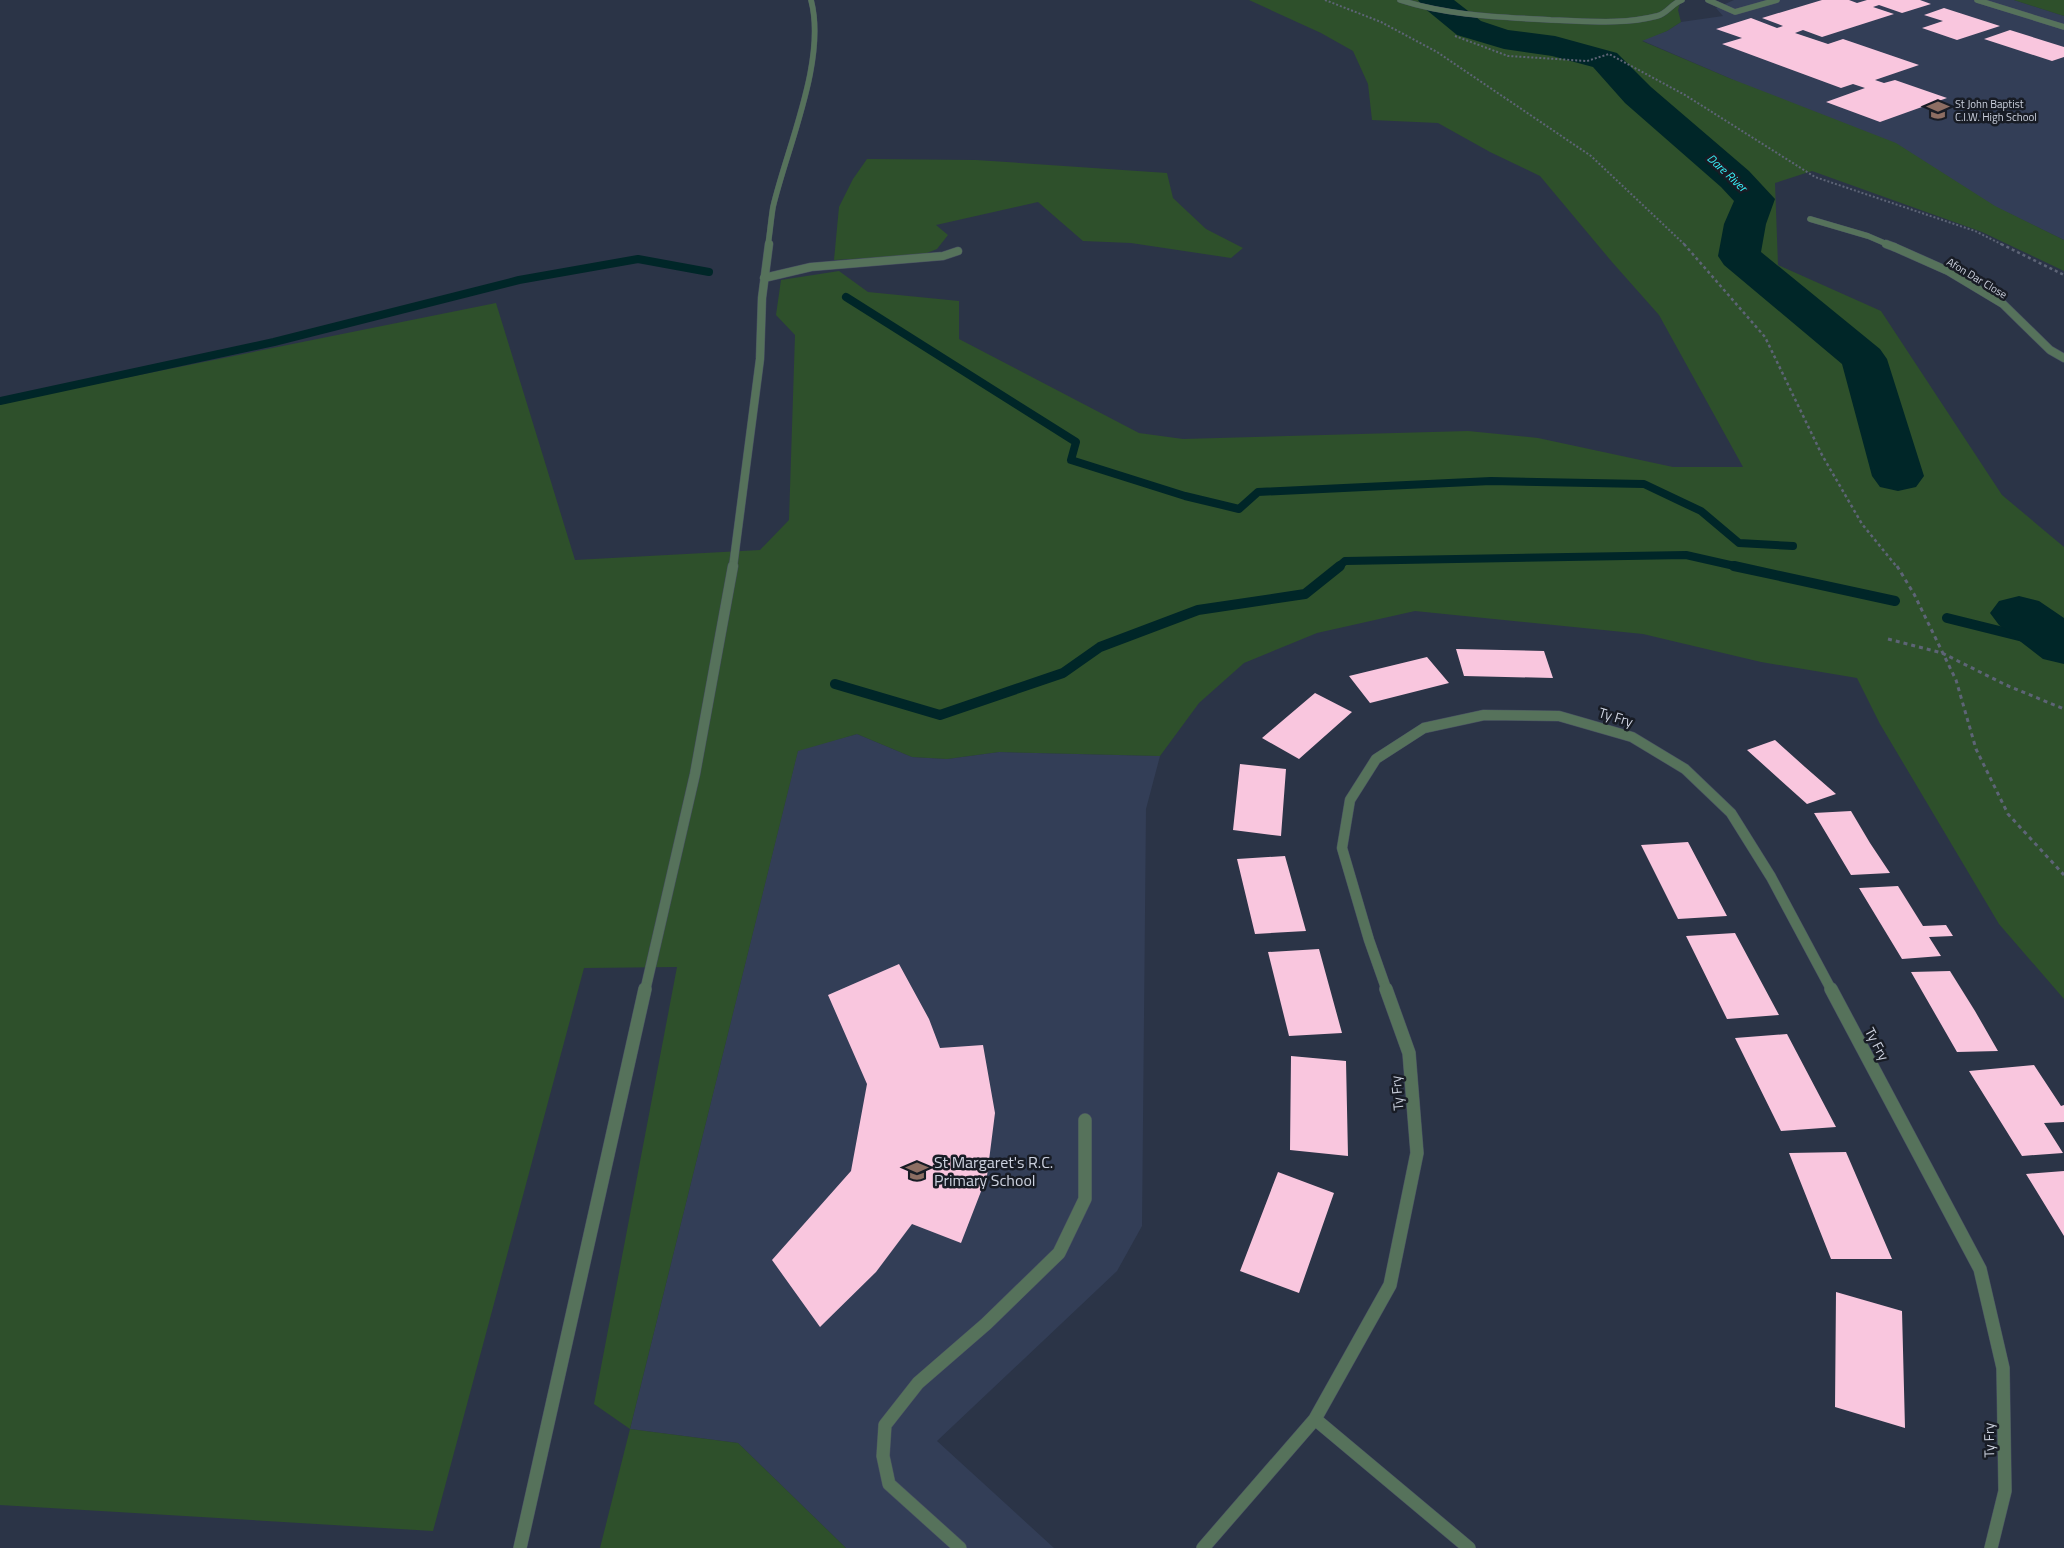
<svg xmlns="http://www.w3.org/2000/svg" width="2064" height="1548" viewBox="0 0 2064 1548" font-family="'Titillium Web',sans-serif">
  <rect width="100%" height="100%" fill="#2b3447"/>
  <path fill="#333e57" d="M1734,0H2014L2064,16V240L1729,78L1641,40L1667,31L1681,22L1723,16L1716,8Z
    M857,734L912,757L947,759L999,752L1160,756L1146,809L1142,1226L1117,1271L937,1441L1054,1548H846L738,1443L630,1429L798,750Z"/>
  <path fill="#2e502b" d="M1249,0H1681L1678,10L1681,22L1667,31L1642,41L1729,78L1896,143L1995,206L2064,240V271L1982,232L1812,171L1775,183L1778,265L1881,311L2002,495L2064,547V999L1999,924L1880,724L1857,678L1761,662L1643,634L1415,611L1317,633L1244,663L1199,703L1160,756L999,752L947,759L912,757L857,734L798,751L630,1429L738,1443L846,1548H600L630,1429L594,1404L677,967L584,968L433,1531L0,1505V403L496,303L575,560L760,550L789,520L795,335L776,315L781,280L839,271L868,292L959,301V339L1139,433L1183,439L1468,431L1538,438L1673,467H1743L1659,315L1612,262L1540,176L1490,152L1438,123L1372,120L1368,84L1353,51L1321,33Z
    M2014,0H2064V16Z
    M867,159L976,160L1167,173L1173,198L1206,229L1243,248L1231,258L1131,243L1083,241L1038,202L936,225L948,235L937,249L922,255L834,260L839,207L853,179Z"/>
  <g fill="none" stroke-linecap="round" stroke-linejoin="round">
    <path stroke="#002628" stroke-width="8" d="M846,297L1076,442L1071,460L1185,496L1239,509L1258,492L1491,481L1644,484L1701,511L1739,543L1793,546
      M0,401L274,342L519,280L638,259L709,272
      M1338,567L1345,561L1686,555L1739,567"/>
    <path stroke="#002628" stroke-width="10" d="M1734,566L1895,601
      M1947,618L2064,647
      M835,684L940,715L1063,673L1100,647L1198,610L1305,594L1340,566"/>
    <path fill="#002628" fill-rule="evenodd" d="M1418,0H1454L1481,21L1508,30L1555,36L1617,53L1651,87L1749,171L1775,199L1766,224L1761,252L1880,349L1887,359L1924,476L1916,487L1898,491L1880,487L1872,476L1842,364L1724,265L1718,256L1724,224L1734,201L1721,187L1625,103L1593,67L1552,56L1504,49L1457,35L1423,7Z
      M2019,596L2039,601L2064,618V664L2043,659L1999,625L1990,613L1999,601Z"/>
  </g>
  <path fill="#f9c6de" d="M1822,0H1849L1857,3L1867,0H1920L1931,4L1902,13L1879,5L1873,7L1894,14L1822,37L1803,30L1795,33L1828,44L1843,39L1919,65L1875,80L1884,83L1895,80L1947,98L1880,122L1826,102L1865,88L1853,84L1841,88L1722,44L1742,38L1716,29L1751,18L1777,28L1783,26L1762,18Z
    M1944,8L2000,26L1957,40L1922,28L1943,21L1924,15Z
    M2010,30L2064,47V57L2052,61L1984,39Z
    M1456,649L1544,651L1553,678L1464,676Z
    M1427,657L1449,683L1370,703L1349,676Z
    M1315,693L1352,712L1299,759L1262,738Z
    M1775,740L1805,767L1836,794L1807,804L1747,750Z
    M1240,764L1286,769L1281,836L1233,830Z
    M1851,811L1870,843L1890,873L1851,875L1814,813Z
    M1688,842L1727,916L1678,919L1641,845Z
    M1285,856L1306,931L1255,934L1237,859Z
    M1898,886L1923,926L1946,925L1953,936L1929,937L1941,956L1902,959L1859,888Z
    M1735,933L1779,1015L1727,1019L1686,936Z
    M1319,949L1342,1033L1289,1036L1268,952Z
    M899,964L929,1019L940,1048L983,1045L995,1113L987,1176L961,1243L912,1224L876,1272L820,1327L772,1260L851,1171L867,1084L828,995Z
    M1950,971L1975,1011L1998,1051L1957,1052L1911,972Z
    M1787,1034L1836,1127L1781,1131L1735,1038Z
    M1291,1056L1346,1061L1348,1156L1290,1150Z
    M2034,1065L2061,1106L2064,1105V1122L2044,1123L2063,1153L2022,1156L1969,1071Z
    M1846,1152L1892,1259H1831L1789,1153Z
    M2064,1171V1236L2026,1174Z
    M1278,1172L1334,1193L1299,1293L1240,1271Z
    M1836,1292L1902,1311L1905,1428L1835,1407Z"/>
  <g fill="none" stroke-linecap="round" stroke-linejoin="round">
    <g stroke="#485062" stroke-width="6">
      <path id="service-far3" d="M1708,0L1735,12L1777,0
        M1977,0L2064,27
        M1810,219L1868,236L1889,245
        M768,245C770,232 771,219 773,207C787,147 827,60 811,0"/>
    </g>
    <g stroke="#485062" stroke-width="9">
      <path id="service-far2" d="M1886,244L1894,247
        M764,278L811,267L943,256L958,251
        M733,567L760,359L762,298L769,244"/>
    </g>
    <g stroke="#485062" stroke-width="11">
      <path id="service-far1" d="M645,991L695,774L733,566"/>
    </g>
    <g stroke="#485062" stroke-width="14">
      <path id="service" d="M520,1548L645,989
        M960,1548L889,1484L883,1456L885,1425L918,1383L986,1324L1059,1253L1085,1199V1120"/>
    </g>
    <g stroke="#485062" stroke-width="6">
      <path id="minor-far3" d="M1400,0C1449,16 1500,17 1551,20C1587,21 1622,25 1657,16C1667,14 1672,3 1682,0"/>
    </g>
    <g stroke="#485062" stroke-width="9">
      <path id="minor-far2" d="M1894,247L1948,271L2003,304L2050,350L2064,358"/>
    </g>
    <g stroke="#485062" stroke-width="11">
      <path id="minor-far1" d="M1387,991L1369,940L1342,848L1350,800L1376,759L1424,728L1484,715L1559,716L1632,737L1685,769L1731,813L1771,877L1832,991"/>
    </g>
    <g stroke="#485062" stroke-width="14">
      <path id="minor" d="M1831,989L1980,1269L2003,1368L2005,1491L1991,1548
        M1315,1419L1469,1548
        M1203,1548L1315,1419L1390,1285L1417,1153L1409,1053L1386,989"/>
    </g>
    <path stroke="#5d6476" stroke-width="2" stroke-dasharray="2 2" stroke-linecap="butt" d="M1325,0L1381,22L1437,52L1591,156L1685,245
      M1455,36L1508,56L1587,61L1609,54L1685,95L1815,177L1975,231L2003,245"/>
    <path stroke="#5d6476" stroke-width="2.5" stroke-dasharray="3 3" stroke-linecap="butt" d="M1684,244L1765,337L1822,455L1862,524L1897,567
      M2001,244L2064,275"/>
    <path stroke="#5d6476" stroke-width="3" stroke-dasharray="4 4" stroke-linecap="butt" d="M1897,566L1914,594L1956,680L1976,749L2008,814L2064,875
      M1888,639L1942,653L2006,685L2064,709"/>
    <use href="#service-far3" stroke="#56725b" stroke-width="5.5"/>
    <use href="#service-far2" stroke="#56725b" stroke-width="8"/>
    <use href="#service-far1" stroke="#56725b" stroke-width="10"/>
    <use href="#service" stroke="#56725b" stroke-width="13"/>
    <use href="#minor-far3" stroke="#56725b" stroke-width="5.5"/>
    <use href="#minor-far2" stroke="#56725b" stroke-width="8"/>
    <use href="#minor-far1" stroke="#56725b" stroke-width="10"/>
    <use href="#minor" stroke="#56725b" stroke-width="13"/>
  </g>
  <defs>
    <g id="school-bare" transform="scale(1.725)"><path d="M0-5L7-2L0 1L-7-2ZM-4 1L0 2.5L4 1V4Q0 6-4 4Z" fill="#8d6e63" stroke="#181c25" stroke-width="2.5" paint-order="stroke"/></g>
  </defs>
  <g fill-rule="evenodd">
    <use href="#school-bare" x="1938" y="110"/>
    <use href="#school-bare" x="917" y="1171"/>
  </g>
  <g text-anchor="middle" stroke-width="5" stroke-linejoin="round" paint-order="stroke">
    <g font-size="11" fill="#cdd2df" stroke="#181c25" text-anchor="start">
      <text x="1955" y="108">St John Baptist<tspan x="1955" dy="13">C.I.W. High School</tspan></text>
    </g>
    <g font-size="11" fill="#cdd2df" stroke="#181c25">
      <text transform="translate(1977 278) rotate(31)" y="4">Afon Dar Close</text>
    </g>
    <g font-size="12" font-style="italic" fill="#39f3fb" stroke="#181c25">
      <text transform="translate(1727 173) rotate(43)" y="4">Dare River</text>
    </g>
    <g font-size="14" fill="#cdd2df" stroke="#181c25">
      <text transform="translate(1616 717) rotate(17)" y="5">Ty Fry</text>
      <text transform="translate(1877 1044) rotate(62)" y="5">Ty Fry</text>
      <text transform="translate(1397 1093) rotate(-95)" y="5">Ty Fry</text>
      <text transform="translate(1989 1440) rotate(-91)" y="5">Ty Fry</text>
    </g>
    <g font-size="16" fill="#cdd2df" stroke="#181c25" text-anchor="start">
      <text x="934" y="1168">St Margaret's R.C.<tspan x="934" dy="18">Primary School</tspan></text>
    </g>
  </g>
</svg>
